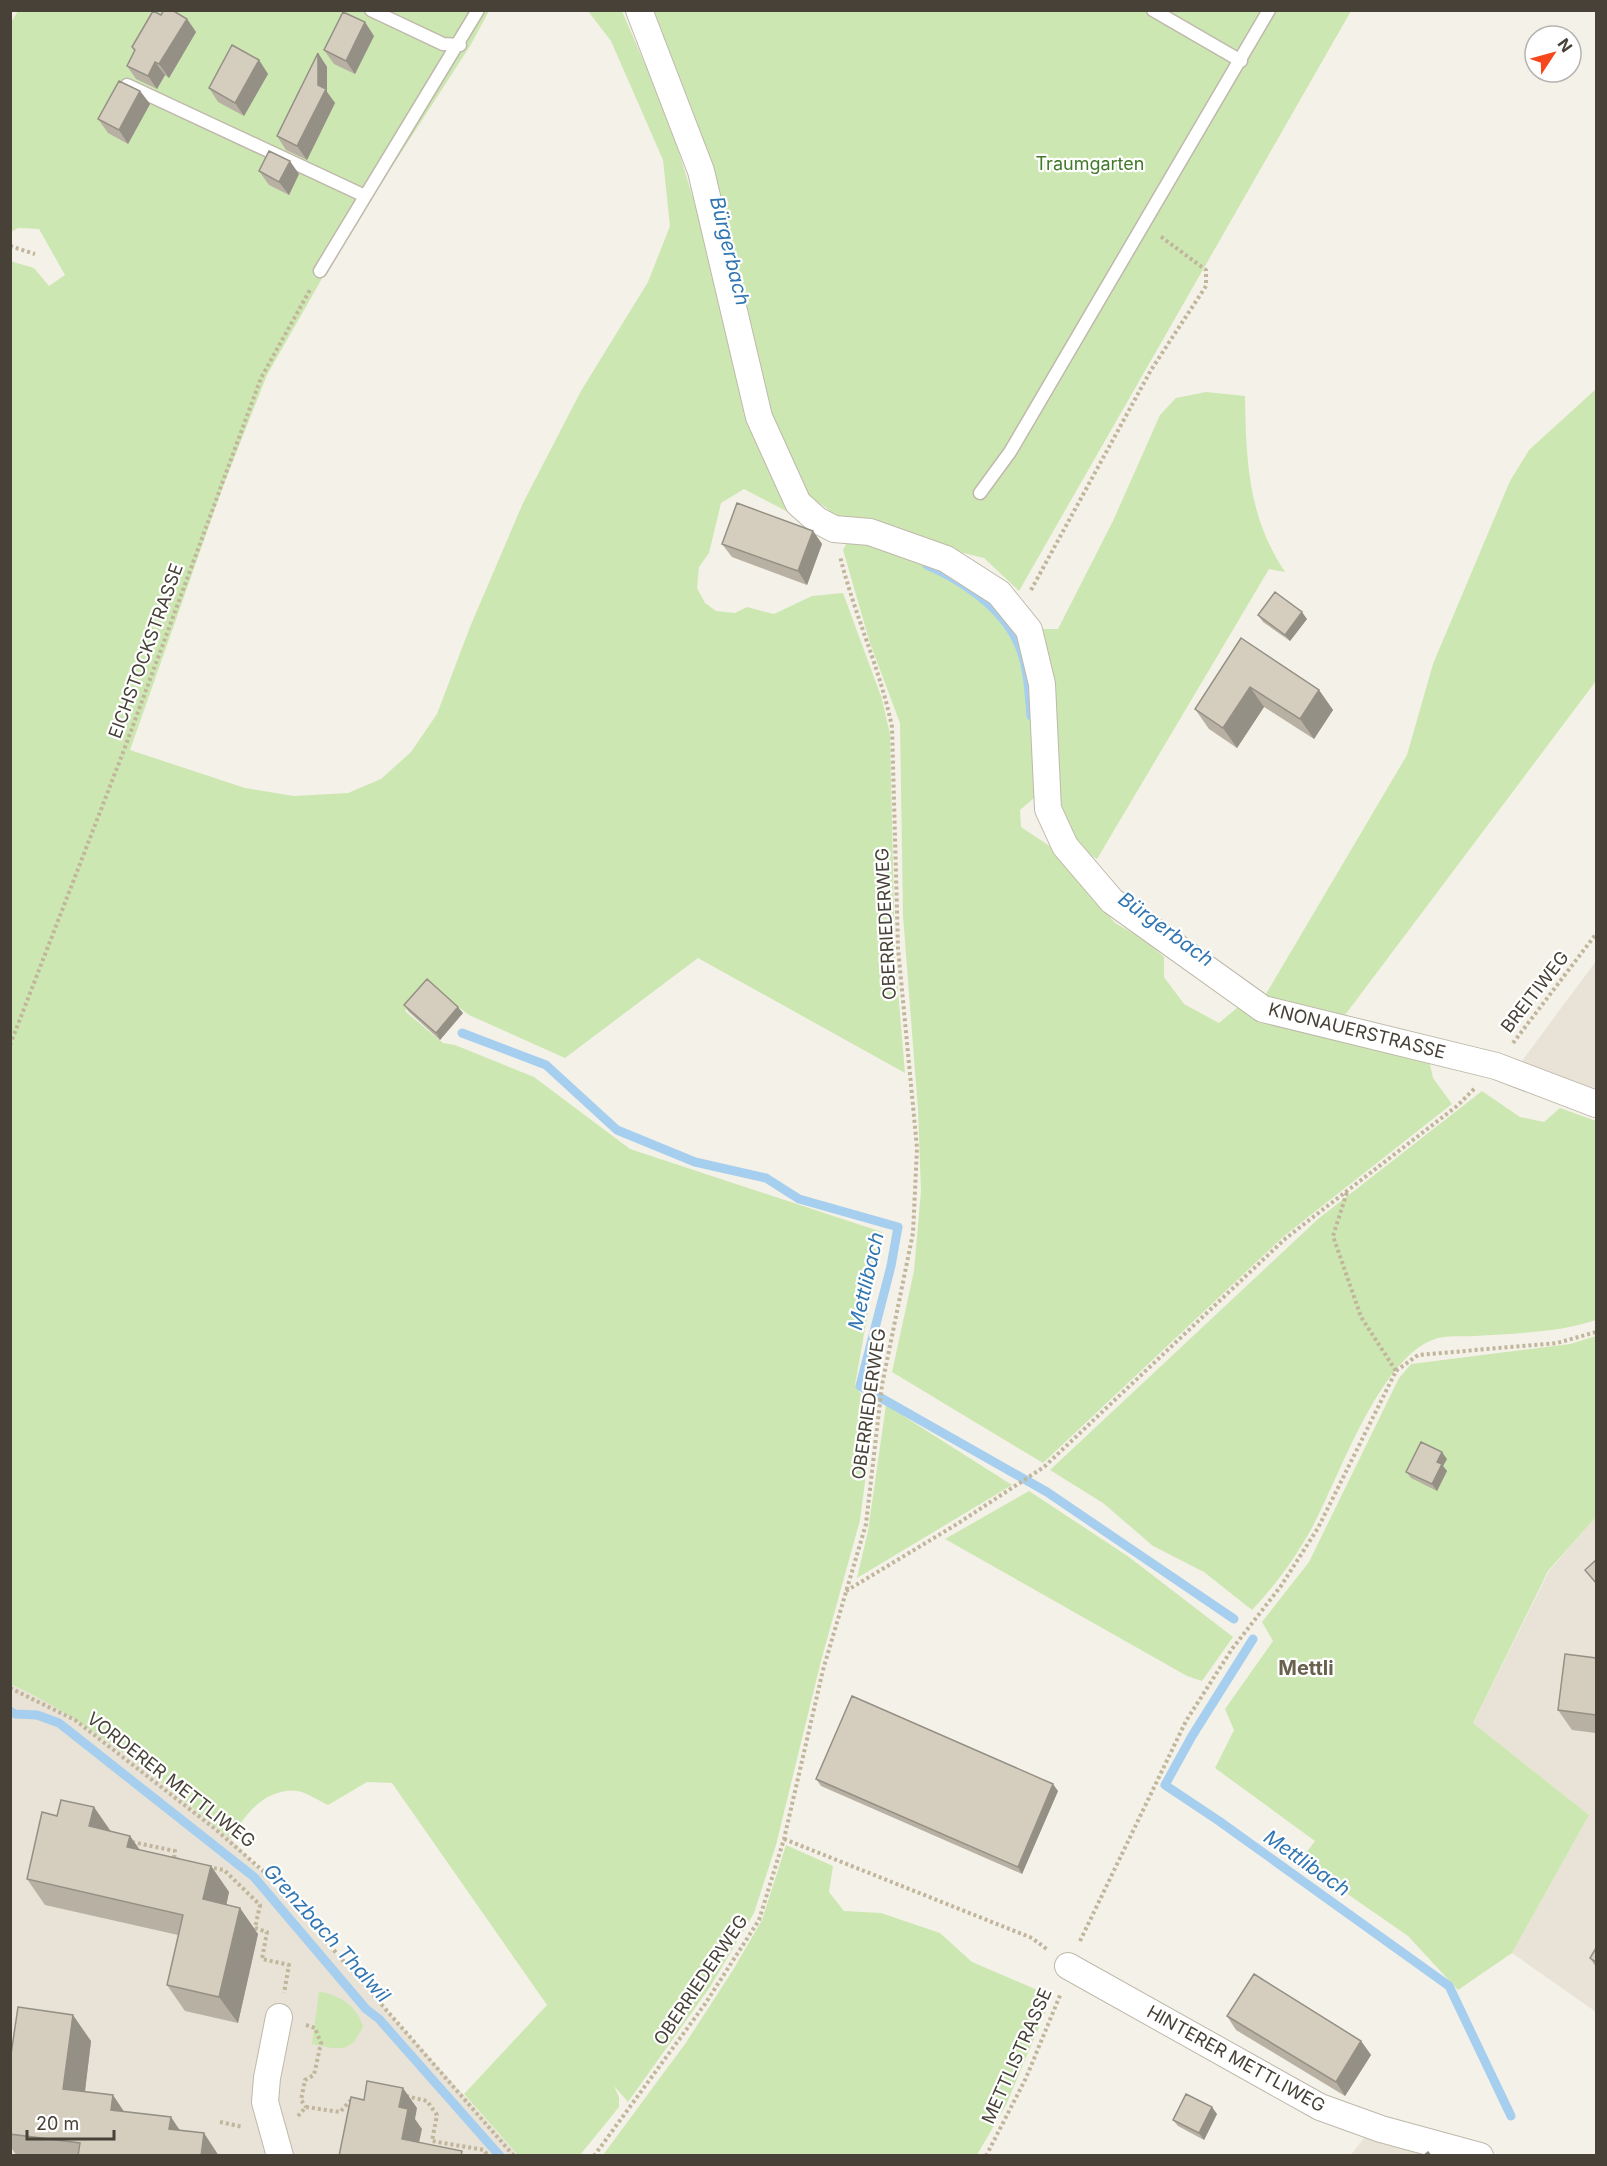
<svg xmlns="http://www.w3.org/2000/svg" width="1607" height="2166" viewBox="0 0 1607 2166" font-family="Inter,sans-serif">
  <rect width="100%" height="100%" fill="#f4f1e8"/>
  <path fill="#e8e3d6" d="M1596,961V1094L1522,1061Z
    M1596,1517V2012L1512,1953L1589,1815L1473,1723L1549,1571Z
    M11,1684L49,1702L106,1738L231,1839L518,2155L11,2156Z
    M1371,2129L1481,2156H1350Z"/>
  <path fill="#cde7b2" d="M18,11H489L470,46L340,247L267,375L222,489L130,750L245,788L294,796L348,793L381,779L411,752L437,714L470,627L523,503L581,391L648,282L670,226L663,160L611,41L588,11H622L669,120L790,513L744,489L721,503L709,553L699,567L697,588L705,603L716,611L735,613L747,607L774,614L812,596L843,593L882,699L890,734L895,955L905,1073L698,958L565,1058L469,1015L429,984L405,1011L443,1043L455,1045L534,1077L630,1149L882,1232L855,1385L874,1413L860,1520L821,1661L776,1845L754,1913L710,1987L628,2102L614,2086L619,2097V2107L580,2155H518L464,2094L547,2005L392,1783L367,1782L328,1805C319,1801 306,1792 297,1791C265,1788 245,1814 231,1839C160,1782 93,1722 11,1684L10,261L34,268L49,286L65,275L39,229L18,228L11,232L10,24Z
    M645,11H1351L1019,591L984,558L836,522L828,509L803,492L781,454Z
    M1596,389V681L1342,1019L1263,999L1407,755L1433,664L1510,481L1529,450Z
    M1206,392L1245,396C1246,460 1248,517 1285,572L1269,569L1097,859C1092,856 1085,853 1082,849C1052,817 1040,677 1033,629H1058L1113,521L1160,415L1176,398Z
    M859,538L958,577L1005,618L1021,642L1031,678L1041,779L1034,798L1020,810L1021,827L1051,847L1115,923L1145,940L1164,957V977L1184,1004L1219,1023L1238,1007L1264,1022L1429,1060L1433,1078L1452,1104L1284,1236L1043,1463L892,1372L914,1271L921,1191L918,1110L903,916L900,723L870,643L843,550L848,541Z
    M1482,1091L1520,1117L1544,1122L1560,1108L1596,1121V1320C1557,1333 1516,1333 1475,1336C1463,1337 1446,1335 1435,1339C1380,1357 1339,1477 1313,1526C1296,1557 1276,1585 1252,1610L1204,1572L1153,1546L1103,1503L1050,1470L1318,1219Z
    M1596,1336V1517L1548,1571L1473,1723L1589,1815L1512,1953L1458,1990L1408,1936L1300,1861L1315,1841L1215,1768L1234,1730L1225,1709L1273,1641L1262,1622L1309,1562L1399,1378L1411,1364L1570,1344Z
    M886,1405L1012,1485L857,1578L868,1531Z
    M1029,1491L1129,1557L1233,1637L1202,1681L1187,1676L945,1539Z
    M786,1845L833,1866L829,1892L844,1911L881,1913L940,1933L972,1962L1049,1995L1047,2008L1006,2105L977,2155H603L685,2044L733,1970L762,1920Z
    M319,1991C342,1997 355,2004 363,2026C351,2054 339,2050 312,2044Z"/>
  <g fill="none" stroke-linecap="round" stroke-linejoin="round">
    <path stroke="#a6ceef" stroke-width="9" d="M927,565C962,580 1002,607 1018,643C1028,665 1029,692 1031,716
      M462,1033L546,1065L617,1130L695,1162L766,1178L799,1199L898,1227L891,1266L860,1386L1047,1492L1234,1619
      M1253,1639L1192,1736L1165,1785L1219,1821L1449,1986L1511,2116
      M10,1711L15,1714L37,1715L59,1723L254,1877L366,2009L379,2019L500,2156"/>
    <g stroke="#bfb9ab" stroke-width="15">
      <path id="service" d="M371,10L443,44L460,45
        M1153,10L1241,61
        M127,85L365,196
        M320,271L478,10
        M980,493L1010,452L1269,10"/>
    </g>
    <g stroke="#bfb9ab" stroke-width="28">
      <path id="minor" d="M639,10L701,171L759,417L798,503L817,520L834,529L870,532L946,559L999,593L1029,630L1042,684L1048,809L1065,846L1112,901L1263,1009L1496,1066L1596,1104
        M1068,1966L1320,2107L1381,2129L1480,2156
        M279,2017L267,2078L265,2102L280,2156"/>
    </g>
    <path stroke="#c1b59c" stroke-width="4" stroke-dasharray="3 3" stroke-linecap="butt" d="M10,246L35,254
      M1031,590L1151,370L1206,286V270L1160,236
      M1513,1043L1596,934
      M10,1045L124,750L261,378L311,288
      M1396,1371L1418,1355L1557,1343L1596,1332
      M846,1591L957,1524L1044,1467L1286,1238L1457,1106L1475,1088
      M10,1688L75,1720L214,1828L270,1877L514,2156
      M784,1839L1032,1938L1048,1950
      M132,1842L175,1851L174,1858L178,1859
      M208,1867L224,1870L260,1905L255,1928L267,1932L262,1959L289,1965L284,1993
      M1080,1941L1186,1721L1232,1649L1281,1586L1318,1528L1396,1371L1361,1317L1333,1236L1347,1192
      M306,2025L315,2028L321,2043L314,2075L305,2080L301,2100L306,2107
      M406,2096L427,2101L437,2115L432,2141L484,2150L488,2156
      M298,2116L306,2107L340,2112L350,2101L353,2102
      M220,2122L243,2127
      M594,2156L705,2004L759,1920L784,1839L823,1670L866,1524L882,1385L913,1233L917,1148L898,948L892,727C880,668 854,614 840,556
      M986,2156L1026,2078L1061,1993"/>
    <use href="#service" stroke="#fff" stroke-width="12"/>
    <use href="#minor" stroke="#fff" stroke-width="26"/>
  </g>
  <path fill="#b7b0a3" d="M161,15L187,19L196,32L169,78L165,75L157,89L136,79L127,66L134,51L132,47Z
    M374,36L355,74L334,64L324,50Z
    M318,53L327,67V92L335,103L307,160L286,150L277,136Z
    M259,60L268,74L244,116L218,102L209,88Z
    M140,91L150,104L128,144L108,133L98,119Z
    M259,171L299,174L289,195L269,185Z
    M813,531L822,544L807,585L732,557L722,544Z
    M1258,615L1307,619L1290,641L1263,622Z
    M1241,638L1319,690L1333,710L1314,739L1264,707L1237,748L1209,729L1195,709Z
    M404,1005L463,1013L440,1040L409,1012Z
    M1447,1459L1443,1466L1447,1471L1437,1491L1411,1478L1406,1472Z
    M1596,1658V1733L1572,1730L1558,1710Z
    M816,1779L1058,1791L1022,1874L821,1786Z
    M57,1816L130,1836L140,1850L211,1866L229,1892L226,1905L258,1934L238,2023L185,2011L167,1985L178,1935L45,1905L27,1879Z
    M1596,1948V1967L1590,1958Z
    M1227,2016L1361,2041L1371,2055L1345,2096L1236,2030Z
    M91,2041L85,2092L124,2111L180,2130L219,2156H17L10,2146V2061Z
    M1217,2114L1204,2140L1178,2126L1173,2120Z"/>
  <path fill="#959085" d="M187,19L196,32L169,78L159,64Z
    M365,22L374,36L355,74L346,61Z
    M318,53L327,67V92L335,103L307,160L297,146L318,85Z
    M259,60L268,74L244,116L235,103Z
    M155,62L165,75L157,89L148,76Z
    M140,91L150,104L128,144L119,130Z
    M290,161L299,174L289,195L279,182Z
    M813,531L822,544L807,585L798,571Z
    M1302,612L1307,619L1290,641L1285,635Z
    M1250,687L1264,707L1237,748L1223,728Z
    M1319,690L1333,710L1314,739L1300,719Z
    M458,1007L463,1013L440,1040L436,1033Z
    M1442,1452L1447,1459L1443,1466L1447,1471L1437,1491L1432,1484L1437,1462Z
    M1053,1784L1058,1791L1022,1874L1018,1867Z
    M94,1807L112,1833L89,1826Z
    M130,1836L148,1862L127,1847Z
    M211,1866L229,1892L222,1926L203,1899Z
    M240,1908L258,1934L238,2023L219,1997Z
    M73,2015L91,2041L82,2115L63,2089Z
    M1361,2041L1371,2055L1345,2096L1336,2082Z
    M403,2088L417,2108L415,2119L422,2129L416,2156L402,2139L399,2107Z
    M113,2095L131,2122L111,2110Z
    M1212,2107L1217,2114L1204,2140L1199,2133Z
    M171,2117L189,2144L169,2129Z
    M204,2133L219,2156H201Z"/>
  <path fill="#d5cdbe" stroke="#959085" stroke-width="1.5" d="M164,10H172L187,19L159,64L155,62L148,76L127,66L135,50L132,47L153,11L161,15Z
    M343,12L365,22L346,61L324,50Z
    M232,45L259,60L235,103L209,88Z
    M318,53V85L326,89L297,146L277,136Z
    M119,81L140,91L119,130L98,119Z
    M269,151L290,161L279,182L259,171Z
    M737,503L813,531L798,571L722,544Z
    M1275,592L1302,612L1285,635L1258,615Z
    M1241,638L1319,690L1300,719L1250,687L1223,728L1195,709Z
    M427,979L458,1007L436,1033L404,1005Z
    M1421,1442L1442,1452L1437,1462L1442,1464L1432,1484L1406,1472Z
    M1596,1560V1583L1585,1570Z
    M1565,1654L1596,1658V1715L1558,1710Z
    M852,1696L1053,1784L1018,1867L816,1779Z
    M61,1800L94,1807L89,1826L130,1836L127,1847L211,1866L203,1899L240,1908L219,1997L167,1985L183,1915L27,1879L42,1812L57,1816Z
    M1596,1948V1962L1590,1958Z
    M1254,1974L1361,2041L1336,2082L1227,2016Z
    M18,2007L73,2015L63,2089L113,2095L111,2110L171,2117L169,2129L204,2133L201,2156H78L80,2143L10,2134V2061Z
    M367,2081L403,2088L399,2107L408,2109L402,2139L462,2151L461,2156H339L351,2097L364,2100Z
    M1186,2094L1212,2107L1199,2133L1173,2120Z
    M1428,2152L1431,2156H1423Z"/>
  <g text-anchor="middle" stroke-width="4.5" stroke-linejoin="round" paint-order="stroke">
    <g font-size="18" fill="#44782a" stroke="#fff">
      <text x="1090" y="170">Traumgarten</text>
    </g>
    <g font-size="18" fill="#474137" stroke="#fff">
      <text transform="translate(146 651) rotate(-70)" y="6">EICHSTOCKSTRASSE</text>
      <text transform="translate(886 924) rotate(-93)" y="6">OBERRIEDERWEG</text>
      <text transform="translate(1535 992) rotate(-52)" y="6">BREITIWEG</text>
      <text transform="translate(1357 1031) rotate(14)" y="6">KNONAUERSTRASSE</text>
      <text transform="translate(869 1404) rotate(-82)" y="6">OBERRIEDERWEG</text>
      <text transform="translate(171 1780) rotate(38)" y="6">VORDERER METTLIWEG</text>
      <text transform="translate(701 1980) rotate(-56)" y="6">OBERRIEDERWEG</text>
      <text transform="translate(1017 2056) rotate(-66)" y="6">METTLISTRASSE</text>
      <text transform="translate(1236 2059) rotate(29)" y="6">HINTERER METTLIWEG</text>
    </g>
    <g font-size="20" font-style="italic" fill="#3176b2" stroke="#fff">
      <text transform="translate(730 251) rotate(76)" y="7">Bürgerbach</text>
      <text transform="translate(1166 929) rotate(36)" y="7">Bürgerbach</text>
      <text transform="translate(866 1281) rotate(-77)" y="7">Mettlibach</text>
      <text transform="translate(1307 1863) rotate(35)" y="7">Mettlibach</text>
      <text transform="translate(327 1933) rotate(48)" y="7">Grenzbach Thalwil</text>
    </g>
    <g font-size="20" font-weight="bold" fill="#6a604e" stroke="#fff">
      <text x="1306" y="1675">Mettli</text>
    </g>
  </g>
  <rect width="1607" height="2166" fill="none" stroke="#474137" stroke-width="24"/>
  <g transform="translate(1553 54) rotate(54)"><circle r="28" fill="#ffffff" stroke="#b5b3af" stroke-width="1.5"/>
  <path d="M0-4.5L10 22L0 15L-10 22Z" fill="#f6471c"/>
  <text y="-9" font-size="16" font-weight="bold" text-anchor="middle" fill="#474137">N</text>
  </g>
  <path d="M27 2130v9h87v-9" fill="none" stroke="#474137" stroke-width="3"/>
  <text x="36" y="2130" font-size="18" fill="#474137" stroke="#ffffff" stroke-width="4.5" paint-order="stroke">20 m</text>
</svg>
